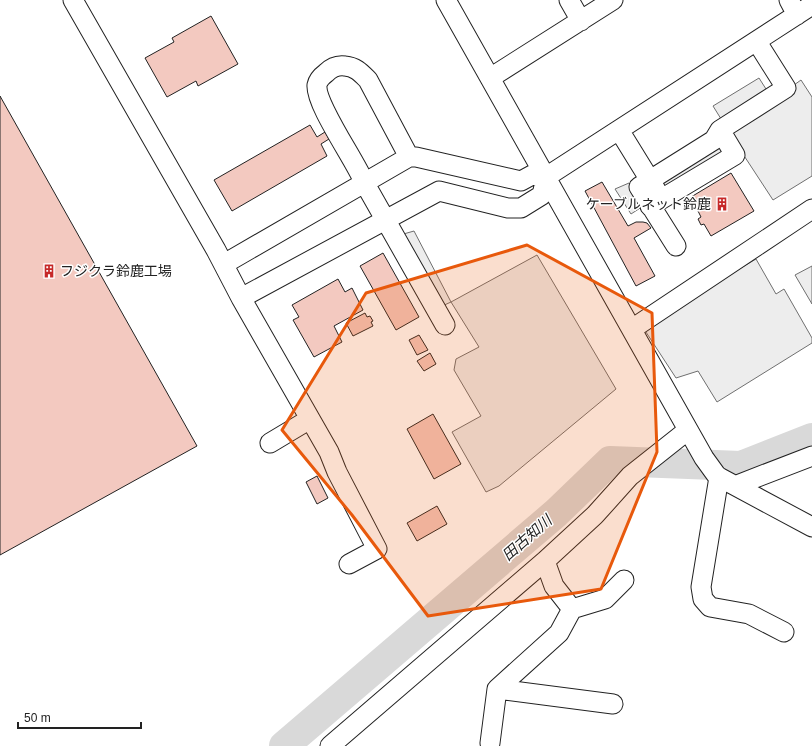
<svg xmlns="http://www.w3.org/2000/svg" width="812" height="746" viewBox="0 0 812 746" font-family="Helvetica,'Noto Sans JP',sans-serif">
  <rect width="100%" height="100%" fill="#fff"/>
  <path fill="#ededed" stroke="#6f6f6f" d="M759,78L773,100L801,80L812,97V176L773,200L737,145L631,214L615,189L629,183L636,193L731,135L713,106Z
    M414,231L451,302L537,255L616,389L499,486L486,492L452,432L481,416L454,370L456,359L479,347L451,302L440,307L400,235Z
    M756,259L776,294L784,289L812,338V343L717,402L698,371L676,378L642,326Z
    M812,266V304L795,275Z"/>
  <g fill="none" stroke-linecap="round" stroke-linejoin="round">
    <path stroke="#d9d9d9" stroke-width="30" d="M284,746L556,513L610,461L741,466L812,438"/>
  </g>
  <path fill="#f3c9c0" stroke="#222" d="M211,16L238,64L198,86L196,81L167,97L145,58L174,42L172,38Z
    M0,96L197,446L0,555Z
    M310,125L317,137L325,132L329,139L321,144L327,156L232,211L214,180Z
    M731,173L754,211L711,236L704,224L701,225L698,219L701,217L691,197Z
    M602,182L628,226L636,222H643L647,223L651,228L634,238L655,276L636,286L585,191Z
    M383,253L419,317L396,330L360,266Z
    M338,279L345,292L352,288L363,310L334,326L342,342L314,357L293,320L299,317L292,305Z
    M365,313L367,317L370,316L373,321L371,322L373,326L353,336L346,323Z
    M419,335L428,350L417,355L409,340Z
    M430,353L436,364L424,371L417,361Z
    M433,414L461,464L434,479L407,429Z
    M317,476L328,498L317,504L306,482Z
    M437,506L447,524L417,541L407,523Z"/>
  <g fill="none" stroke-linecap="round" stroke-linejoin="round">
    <g stroke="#222" stroke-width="21">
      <path id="minor" d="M73,0L216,250L241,298L329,452L337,472L377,549L349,564
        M446,0L704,458L717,476L812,527
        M569,0L581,21
        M789,0L797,15
        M490,78L613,0
        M619,130L656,190
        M409,157L368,80C361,73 356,67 345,66C338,65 331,68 326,73C322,76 318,80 317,85C315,104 355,160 364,182L445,325
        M650,206L735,155L720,130
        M676,246L639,187L714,140L720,130L786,88L757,42
        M224,264L409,157H416L521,181L532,175L546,177L812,5
        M241,298L439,191L508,208H521L542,195L546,177
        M632,329L812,209
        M270,443L310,419
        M719,477L701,587L703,599L710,607L749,614L784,632
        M737,485L812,456
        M545,561L554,586L572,609L559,633L497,689L613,704
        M572,609L605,599L624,580
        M490,743L497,689
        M330,746L545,561L595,515L630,476L688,430"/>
    </g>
    <use href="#minor" stroke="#fff" stroke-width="19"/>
  </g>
  <path fill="#e8590c" fill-opacity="0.2" stroke="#e8590c" stroke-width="3" stroke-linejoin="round" d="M527,245L652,313L657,452L601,589L428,616L352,515L282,430L366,293Z"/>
  <defs>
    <g id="building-bare" transform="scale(1.08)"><path d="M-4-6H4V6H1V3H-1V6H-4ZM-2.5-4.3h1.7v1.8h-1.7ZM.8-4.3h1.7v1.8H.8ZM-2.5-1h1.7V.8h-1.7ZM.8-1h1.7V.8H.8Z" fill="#c62828" stroke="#fff" stroke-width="2.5" paint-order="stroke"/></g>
  </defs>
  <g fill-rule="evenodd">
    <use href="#building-bare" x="722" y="204"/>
    <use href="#building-bare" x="49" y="271"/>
  </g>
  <g text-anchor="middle" stroke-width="3" stroke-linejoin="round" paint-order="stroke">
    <g font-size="14" fill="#222" stroke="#fff" text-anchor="end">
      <text x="711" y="209">ケーブルネット鈴鹿</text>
      <text x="60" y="276" text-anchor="start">フジクラ鈴鹿工場</text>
    </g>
    <g font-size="15" font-style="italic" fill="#222" stroke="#fff">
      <text transform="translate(527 538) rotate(-41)" y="5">田古知川</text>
    </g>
  </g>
  <path d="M18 722v6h123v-6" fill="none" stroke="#222222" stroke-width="2"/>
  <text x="24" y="722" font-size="12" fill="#222222" stroke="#ffffff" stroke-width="3" paint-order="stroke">50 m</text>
</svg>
